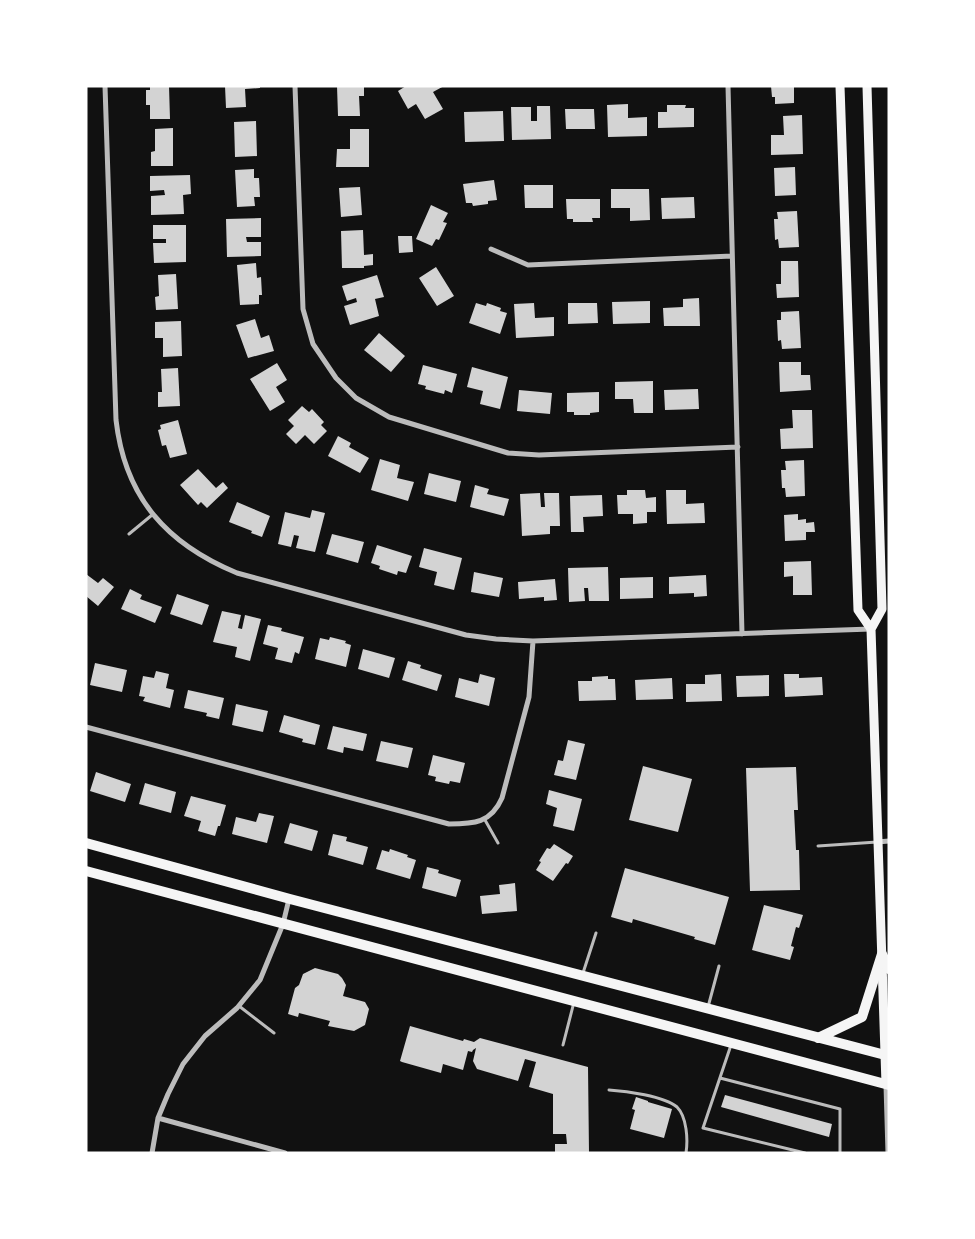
<svg xmlns="http://www.w3.org/2000/svg" width="975" height="1239" viewBox="0 0 975 1239" font-family="Montserrat,sans-serif">
  <rect width="100%" height="100%" fill="#111"/>
  <path fill="#d3d3d3" d="M150,86H169L170,119H150V105H146V90H150Z
    M225,86H260V88L245,89L246,107L226,108Z
    M337,86H364V96H359L360,116H338Z
    M406,86H444L433,92L443,109L425,119L416,104L408,109L398,91Z
    M771,86H794V103L775,104V97H772Z
    M628,104V118L647,117V136L608,137L607,105Z
    M667,105H686L685,108H694V127L658,128V112H667Z
    M537,106H550L551,139L512,140L511,107H531V121H537Z
    M565,109H594L595,129H566Z
    M503,111L504,141L465,142L464,112Z
    M802,115L803,154L771,155V135H784L783,116Z
    M256,121L257,156L235,157L234,122Z
    M173,128V166H151V152L155,151V129Z
    M350,129H369V167H336L337,149H350Z
    M795,167L796,195L775,196L774,168Z
    M254,169V178H259L260,197H254L255,206L237,207L235,170Z
    M190,175L191,194L183,195L184,214L151,215V196L165,195L164,190L150,191V176Z
    M494,180L497,200L488,201V204L473,206L472,203H466L463,184Z
    M524,185H553V208H525Z
    M360,187L362,215L341,217L339,188Z
    M611,189H649L650,220L630,221V208H611Z
    M694,197L695,218L662,219L661,198Z
    M566,199H600V218H592L593,222H573V219H567Z
    M431,205L448,213L443,222L447,223L439,240L436,239L432,246L416,239Z
    M797,211L799,247L779,248L778,239L775,240L774,219H778L777,212Z
    M261,218V237H246L247,242H261V256L227,257L226,219Z
    M153,225H186V262L154,263L153,243H166V239H153Z
    M363,230L364,255L373,254V265L364,266V268H342L341,231Z
    M398,236H412L413,252L399,253Z
    M781,261H798L799,297L777,298L776,284H781Z
    M256,263L257,278L261,277L262,295H259V304L240,305L237,265Z
    M436,267L454,296L437,306L419,278Z
    M176,274L178,309L156,310L155,297L159,296L158,275Z
    M377,275L384,297L375,299L379,316L350,325L344,306L357,302L356,298L347,301L342,286Z
    M699,298L700,326H664L663,308L683,307V299Z
    M650,301V323L613,324L612,302Z
    M476,303L486,306L487,303L501,308L500,311L507,313L500,334L469,323Z
    M534,303L535,318L554,317V336L516,338L514,304Z
    M568,303H597L598,323L568,324Z
    M799,311L801,348L782,349L781,340L778,341L777,320H781V312Z
    M255,319L261,338L269,335L274,351L248,358L236,325Z
    M181,321L182,356L163,357V338H155V322Z
    M379,333L405,356L391,372L364,350Z
    M779,362H801V375H810L811,390L780,392Z
    M277,363L287,380L276,387L285,402L270,411L250,379Z
    M423,365L457,374L452,393L445,390L444,394L425,389L426,386L418,384Z
    M472,367L508,377L500,409L480,404L483,391L467,387Z
    M178,368L180,406L158,407V392H162L161,369Z
    M653,381V413H634L633,399H615V382Z
    M698,389L699,409L665,410L664,390Z
    M519,390L552,393L550,414L517,411Z
    M599,392V412L590,413V415H574V412H567V393Z
    M302,406L309,412L312,409L324,422L321,425L327,431L314,444L305,435L296,444L286,434L294,426L288,420Z
    M792,410H812L813,448L781,449L780,429L793,428Z
    M178,420L187,454L170,458L166,445L162,446L158,430L161,429L160,425Z
    M338,436L351,443L349,447L369,458L360,473L328,456Z
    M380,459L400,465L397,478L414,482L408,501L371,490Z
    M804,460L805,496L786,497L785,488H782L781,470H786L785,461Z
    M198,469L216,488L223,482L228,488L207,508L201,502L198,505L180,485Z
    M429,473L461,481L456,502L424,494Z
    M475,485L489,489L487,494L509,499L504,516L470,507Z
    M627,490H645L646,498L656,497V512H647V523L633,524V514H618L617,495H627Z
    M666,490H686V504L704,503L705,523L667,524Z
    M540,493L541,507H545L544,493H559L560,526H550V534L522,536L520,494Z
    M602,495L603,516L583,517L584,532H571L570,496Z
    M237,502L270,516L262,537L251,533L252,531L229,522Z
    M312,510L325,513L315,552L296,548L299,536L294,535L291,547L278,544L285,512L310,518Z
    M798,514V520L806,519V523L814,522L815,532H806V540L785,541L784,515Z
    M332,534L364,542L358,563L326,554Z
    M377,545L412,556L406,573L398,571L397,575L379,569L380,566L371,563Z
    M424,548L462,558L454,590L434,585L437,572L419,567Z
    M811,561L812,595H793V576L784,577V562Z
    M608,567L609,601H589L588,588H584L585,601L569,602L568,568Z
    M474,572L503,578L499,597L471,592Z
    M86,574L98,583L103,578L114,587L98,606L86,596Z
    M706,575L707,596L694,597V593L669,594V577Z
    M653,577V598L620,599V578Z
    M555,579L557,600L544,601V597L519,599L518,582Z
    M130,589L142,595L140,599L162,607L155,623L121,609Z
    M177,594L209,605L202,625L170,614Z
    M222,611L241,615L238,628L242,629L245,615L261,619L250,661L235,657L237,647L213,642Z
    M268,625L282,628L281,631L304,637L299,654L295,652L292,663L275,659L278,648L263,644Z
    M330,637L346,641L345,643L351,645L346,667L315,659L320,638L329,640Z
    M363,649L395,658L389,678L358,669Z
    M408,661L421,665L420,668L442,675L437,691L402,680Z
    M95,663L127,670L122,692L90,685Z
    M156,671L169,674L166,688L174,690L170,708L143,701L145,697L139,696L143,676L154,678Z
    M480,674L495,678L489,706L455,697L459,678L478,683Z
    M721,674L722,701L686,702V684H705V675Z
    M784,674H799V678L822,677L823,695L785,697Z
    M769,675V696L737,697L736,676Z
    M608,676V679H615L616,700L579,701L578,681H592V677Z
    M672,678L673,699L636,700L635,680Z
    M188,690L224,698L219,719L206,716L207,713L184,708Z
    M236,704L268,711L263,732L232,725Z
    M284,715L320,725L315,745L302,742L303,739L279,732Z
    M333,726L367,734L363,751L344,747L343,753L327,749Z
    M568,740L585,744L576,780L554,775L558,760L563,761Z
    M381,741L413,748L408,768L376,761Z
    M433,755L465,763L460,783L450,781L449,784L435,781L436,777L428,775Z
    M643,766L692,779L678,832L629,820Z
    M796,767L798,810H794L796,850H799L800,890L750,891L746,768Z
    M96,772L131,784L125,802L90,791Z
    M145,783L176,792L171,813L139,804Z
    M549,790L582,799L574,831L553,826L557,808L546,804Z
    M191,796L226,805L220,826H218L215,836L198,831L201,821L184,816Z
    M259,813L274,816L267,843L232,834L236,817L256,822Z
    M290,823L318,831L312,851L284,843Z
    M333,834L347,837L346,841L368,847L363,865L328,855Z
    M554,844L573,856L568,864L566,863L553,881L536,870L541,862L539,861L547,848L550,849Z
    M390,849L408,855L407,857L416,860L410,879L376,869L382,850L389,852Z
    M427,867L439,870L438,873L461,880L456,897L422,888Z
    M625,868L729,897L715,945L694,939L695,937L633,919L632,923L611,917Z
    M515,883L517,911L482,914L480,896L500,894L499,885Z
    M764,905L803,915L799,928L796,927L791,946L794,947L790,960L752,950Z
    M315,968L338,974L342,978L346,985L343,996L365,1002L369,1009L365,1025L354,1031L328,1026L330,1021L299,1013L298,1017L288,1014L295,988L299,985L303,974Z
    M410,1026L463,1041L464,1039L474,1042L480,1038L588,1067L589,1153H555V1144H567L566,1134H553V1094L529,1087L536,1062L525,1059L518,1081L477,1069L473,1061L476,1048L473,1050L472,1052L468,1051L463,1070L443,1064L441,1073L402,1062L400,1061Z
    M725,1095L832,1124L829,1137L721,1107Z
    M636,1097L648,1101V1102L672,1109L664,1138L630,1129L635,1110L632,1109Z"/>
  <g fill="none" stroke-linecap="round" stroke-linejoin="round">
    <path stroke="#bcbcbc" stroke-width="3" d="M129,534L152,515
      M485,820L498,843
      M818,846L877,842
      M583,973L596,933
      M239,1006L274,1033
      M708,1007L719,966
      M563,1045L574,1002
      M731,1045L703,1128L805,1153
      M720,1078L840,1109V1153
      M609,1090C626,1091 664,1096 677,1107C687,1117 688,1140 686,1153"/>
    <path stroke="#bcbcbc" stroke-width="5" d="M105,86L116,420C125,498 167,544 237,573L466,635L496,639L533,641L871,629
      M295,86L303,309L313,344L336,378L356,398L389,417L508,453L539,455L738,447
      M728,86L742,634
      M491,249L528,265L732,256
      M86,727L449,824C474,824 491,823 502,798L529,697L533,641
      M877,842L889,841
      M886,1085L888,1153
      M158,1118L285,1153
      M152,1153L158,1118L168,1094L183,1064L205,1036L237,1008L260,980L283,924L289,899"/>
    <path stroke="#f5f5f5" stroke-width="9" d="M840,86L858,610L871,629
      M867,86L882,609L871,629L886,1084"/>
    <path stroke="#f5f5f5" stroke-width="10" d="M86,843L290,899L889,1056
      M86,871L889,1085
      M882,954L889,969
      M818,1038L862,1017L882,954"/>
  </g>
  <rect width="975" height="1239" fill="none" stroke="#ffffff" stroke-width="175"/>
</svg>
